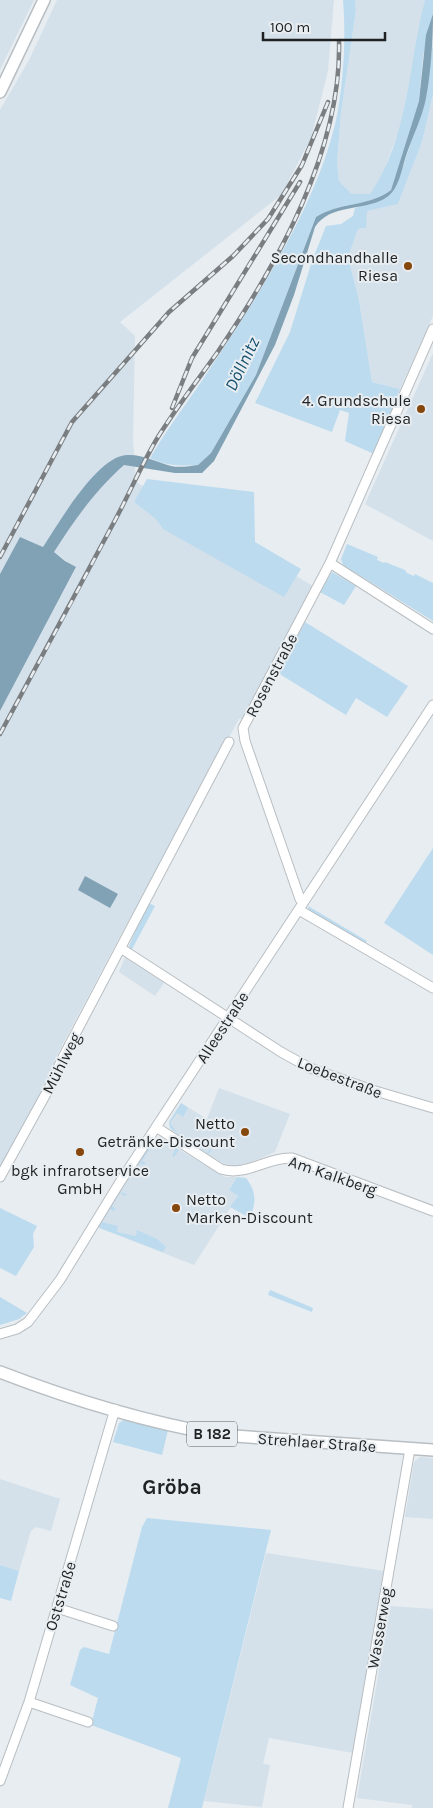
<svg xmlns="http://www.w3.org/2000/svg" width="433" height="1808" viewBox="0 0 433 1808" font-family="Karla,sans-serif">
  <rect width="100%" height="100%" fill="#e7edf1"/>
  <path fill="#d4e1ea" d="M0,0H34L0,70Z
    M57,0H334L328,71L311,138L281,195L120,322L135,336L133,439L136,482L313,586L245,718L239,719L233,730L112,951L55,1059L51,1078L0,1171V711L76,568L54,552L20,537L0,574V110L29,60Z
    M355,0H425L401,125L381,178L370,194H352L339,181L337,162L341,113L356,10Z
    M433,94V316L400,389L372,382L359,300L348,257L358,229L366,228V211L398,204L422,142Z
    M433,353V541L365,504Z
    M125,957L164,983L155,996L119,972Z
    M219,1088L290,1114L275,1152L242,1166H230L220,1162L171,1130L169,1122L181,1103L207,1119Z
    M163,1140L225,1177H237L229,1190L238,1196L194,1265L97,1227L151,1144Z
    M420,1457L433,1458V1519L405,1517L414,1462Z
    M0,1479L60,1499L51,1531L36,1527L31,1531L19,1571L0,1565Z
    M266,1553L384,1571L353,1753L269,1738L263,1764L270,1765L262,1807L204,1801Z
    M390,1606L433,1609V1808H412V1805L357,1798Z"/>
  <path fill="#bcdbef" d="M343,0H355L356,10L341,113L337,162L339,181L352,194H370C409,138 408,65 425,0H433V14L423,56L419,101L391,190C369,207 339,202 316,217L256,375L211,453L198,465C180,466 167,466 150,458C168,427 191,398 211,367C259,294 322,197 338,110C344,74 346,36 343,0Z
    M433,42V94L422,142L398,204L367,211L366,228L358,229L348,257L359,300L372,382L400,389L374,454L345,441L349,413L340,410L332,432L255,403L290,332L312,261L326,226L341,224L353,216L355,208L386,198L398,182L426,97Z
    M147,479L254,492L255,542L301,569L284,597L163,529L156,519L134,502Z
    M347,544L378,557L377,560L384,563L385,562L405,570L407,573L414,576L415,574L433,583V621L343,565L341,559Z
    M332,572L356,586L344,605L320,592Z
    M305,622L408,686L387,717L356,698L346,715L278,673Z
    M433,848V955L384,923Z
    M148,903L155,906L131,951L129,946Z
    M308,906L367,941L364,945L308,912Z
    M181,1103L188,1108L183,1117L177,1113L170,1123L177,1132L207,1152L212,1148L209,1154L170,1128L169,1122Z
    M163,1140L179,1150L174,1157L172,1156L175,1150L162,1142L158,1149L152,1145L142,1161L146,1163L144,1165L140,1163L129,1179L151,1144Z
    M237,1177L246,1178C257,1193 256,1201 250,1218L230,1207L238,1196L229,1190Z
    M119,1192L127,1194L125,1196L120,1193L112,1206L116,1209L114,1211L110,1209L102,1222L118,1226L117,1232L136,1236L137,1230L157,1239L166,1247L163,1252L97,1227Z
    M0,1208L37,1226L33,1234L34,1247L16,1276L0,1268Z
    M270,1290L313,1308L312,1312L268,1295Z
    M0,1297L27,1313L19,1319L0,1325Z
    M124,1420L168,1430L162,1455L113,1442L119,1423Z
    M147,1518L271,1530L202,1808H168L181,1758L91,1725L98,1698L70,1685L80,1650L84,1647L109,1654L142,1527Z
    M0,1565L19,1571L11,1601L0,1598Z"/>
  <path fill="#81a1b5" d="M433,14C433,40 431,72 426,98C422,119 412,137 406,156C401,171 399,191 384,199C362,211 330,204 315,227L294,295L275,345L214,461L202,473H175L124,465C95,491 75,519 54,552L65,561L76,567L0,711V574L20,537L43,547C59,523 97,456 127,455C142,454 157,462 171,466C180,468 190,466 198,465L211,453L256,375L316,217C339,202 369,207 391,190L419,101L426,35Z
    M85,876L118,894L110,908L78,890Z"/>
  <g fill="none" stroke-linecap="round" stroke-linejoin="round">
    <g stroke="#b8bec2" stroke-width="11">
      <path id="minor" d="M330,563L433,629
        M303,902L300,899L245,741L243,728L330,563L433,329
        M299,910L433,988
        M122,949L281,1052L310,1068L372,1090L433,1108
        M156,1127L221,1169C246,1177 267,1157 292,1158L433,1211
        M0,1177L53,1081L61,1061L229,742
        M0,1334L17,1329L28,1322L60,1280L120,1182L433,705
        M57,1608L113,1626
        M29,1702L88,1722
        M0,1781L29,1702L115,1409
        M348,1808L410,1449"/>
    </g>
    <g stroke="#b8bec2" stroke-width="14">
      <path id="major" d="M0,92L44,0
        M0,1372C70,1399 146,1422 220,1435L433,1450"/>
    </g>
    <use href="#minor" stroke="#fff" stroke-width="9"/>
    <use href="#major" stroke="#fff" stroke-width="11"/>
    <g stroke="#7a7e81" stroke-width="4.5">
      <path id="rail" d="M172,408L192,358L300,182
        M0,557L72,422L169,312L233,256L268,219L302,165L328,102
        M0,734C38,664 76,594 113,524C129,495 141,465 158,437C176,408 197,381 217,353C277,265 342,150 339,41"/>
    </g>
    <use href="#rail" stroke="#e7edf1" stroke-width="2.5" stroke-dasharray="8" stroke-linecap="butt"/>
  </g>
  <g fill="#86470d" stroke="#e7edf1" stroke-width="2">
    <circle cx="408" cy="266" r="5"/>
    <circle cx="421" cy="409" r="5"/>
    <circle cx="245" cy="1132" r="5"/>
    <circle cx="80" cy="1152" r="5"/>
    <circle cx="176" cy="1208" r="5"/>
  </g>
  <g text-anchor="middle" stroke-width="4" stroke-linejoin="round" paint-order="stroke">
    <rect fill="#e7edf1" stroke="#5b5e60" stroke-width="1" x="187" y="1421.5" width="50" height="25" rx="4"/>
    <g font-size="15" font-weight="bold" fill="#1f2122">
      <text x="212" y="1439">B 182</text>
    </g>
    <g font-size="16" fill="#1f2122" stroke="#e7edf1" text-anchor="end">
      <text x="398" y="263">Secondhandhalle<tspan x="398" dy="18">Riesa</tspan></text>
      <text x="411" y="406">4. Grundschule<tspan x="411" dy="18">Riesa</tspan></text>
      <text x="235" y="1129">Netto<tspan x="235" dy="18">Getränke-Discount</tspan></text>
      <text x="80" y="1176" text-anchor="middle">bgk infrarotservice<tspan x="80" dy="18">GmbH</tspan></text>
      <text x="186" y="1205" text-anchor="start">Netto<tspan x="186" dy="18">Marken-Discount</tspan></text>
    </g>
    <g font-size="16" fill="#1f2122" stroke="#e7edf1">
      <text transform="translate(271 675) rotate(-62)" y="6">Rosenstraße</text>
      <text transform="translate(222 1027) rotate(-57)" y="6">Alleestraße</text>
      <text transform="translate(61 1063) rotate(-63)" y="6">Mühlweg</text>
      <text transform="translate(340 1077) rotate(21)" y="6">Loebestraße</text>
      <text transform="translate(333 1175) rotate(19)" y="6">Am Kalkberg</text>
      <text transform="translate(317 1442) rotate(4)" y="6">Strehlaer Straße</text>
      <text transform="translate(60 1596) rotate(-73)" y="6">Oststraße</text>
      <text transform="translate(379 1628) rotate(-80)" y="6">Wasserweg</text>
    </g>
    <g font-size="18" font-style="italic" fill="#17516e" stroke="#e7edf1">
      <text transform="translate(242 364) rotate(-64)" y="6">Döllnitz</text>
    </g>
    <g font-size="21" font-weight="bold" fill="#1f2122" stroke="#e7edf1">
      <text x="172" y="1494">Gröba</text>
    </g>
  </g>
  <path d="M263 32v8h122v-8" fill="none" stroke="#1f2122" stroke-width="2.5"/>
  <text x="270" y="32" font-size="15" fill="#1f2122" stroke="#e7edf1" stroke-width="4" paint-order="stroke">100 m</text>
</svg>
